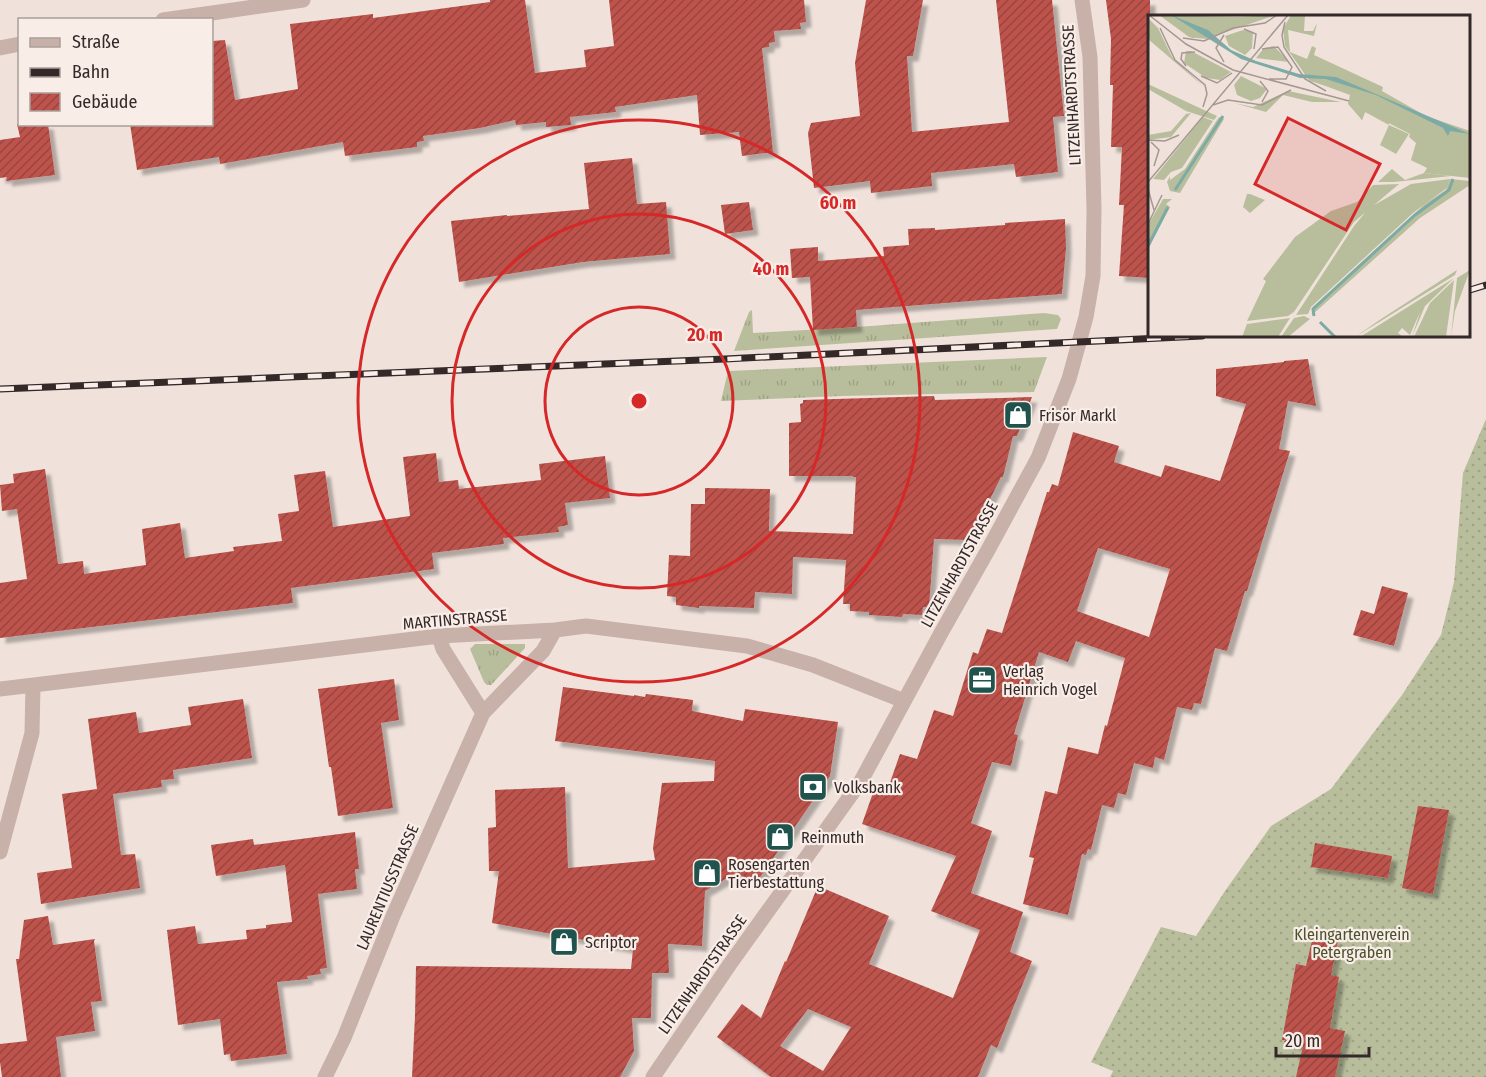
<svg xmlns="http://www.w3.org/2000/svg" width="1486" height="1077" viewBox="0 0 1486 1077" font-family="'Fira Sans Condensed',sans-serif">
  <defs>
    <pattern id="grass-tufts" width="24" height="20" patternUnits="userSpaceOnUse" patternTransform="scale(1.5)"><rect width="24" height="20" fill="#b8be9c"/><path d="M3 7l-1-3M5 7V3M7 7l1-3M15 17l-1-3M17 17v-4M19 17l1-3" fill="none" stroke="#9fa386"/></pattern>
    <pattern id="garden-dots" width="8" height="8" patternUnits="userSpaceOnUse" patternTransform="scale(1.5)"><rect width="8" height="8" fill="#b8be9c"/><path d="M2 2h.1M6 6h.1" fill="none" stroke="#9fa386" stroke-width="1.8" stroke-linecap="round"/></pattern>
    <pattern id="building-hatch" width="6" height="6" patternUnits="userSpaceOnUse" patternTransform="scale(1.5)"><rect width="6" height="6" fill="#bd534c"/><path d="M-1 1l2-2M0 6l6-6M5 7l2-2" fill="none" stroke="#9a453f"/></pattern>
    <filter id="shadow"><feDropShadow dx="5.5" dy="5.5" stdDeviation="1.5" flood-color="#0004"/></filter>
  </defs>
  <rect width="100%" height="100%" fill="#f0e2db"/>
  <path fill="url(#grass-tufts)" d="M752,310L753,333L857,327L1044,313L1058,315L1061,319L1057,329L734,351L749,312Z
    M1047,357L1034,392L842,396L721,401L728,371Z
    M475,644H525V648L494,682L491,685H487L484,682L470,649Z"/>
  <path fill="url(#garden-dots)" d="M1486,419V1077H1110L1113,1071L1091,1062L1161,927L1196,936L1225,891L1271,826L1331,789L1402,695L1441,635L1454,582L1463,473Z"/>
  <path fill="url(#building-hatch)" fill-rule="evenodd" filter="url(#shadow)" d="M490,0H525L535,73L586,67L584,50L614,46L609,0H804L806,22L800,23L801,29L774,31L775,42L769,43V47L762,48L773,152L742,156L739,132L700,135L697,95L615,107L616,112L570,117L571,125L546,127V122L516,125L515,120L480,128L423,136L424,141L417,142V147L345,156L343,142L220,164L219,157L137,170L130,124H212V41L225,40L235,100L298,89L290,24L373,14V18L490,2Z
    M866,0H923L913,56H907L912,132L1009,122L996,0H1052L1064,116L1053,117L1058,172L1016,177L1014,164L931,173L932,186L871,193L870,181L814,188L808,133L811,123L860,116L855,63Z
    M1106,0H1150V278L1119,276L1124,205H1119L1122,147H1111L1113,85H1110L1111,39Z
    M17,124H48L55,175L6,181L7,177L0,178V140L20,137Z
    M632,158L637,204L666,202L670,254L583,262L459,282L451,221L507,215V216L589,209L584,163Z
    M749,202L753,230L725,234L721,205Z
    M1065,219L1066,248L1062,294L856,310L857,327L813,330L810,277L792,278L790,249L818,247V261L884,256L883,247L909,245L908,229L935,228V230L1005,225V223Z
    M1308,359L1316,406L1288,401L1279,449L1290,451L1247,591H1245L1227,651L1215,648L1201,704L1194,703L1192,710L1177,707L1164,760L1155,757L1153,768L1134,763L1126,795L1118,793L1114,808L1102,805L1091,850L1088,849L1086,855L1082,854L1068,915L1023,904L1034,858L1029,857L1045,791L1057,794L1068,747L1098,754L1105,725L1107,726L1125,658L1076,641L1068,662L1039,652L1014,734L1018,735L1011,766L992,762L971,823L992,831L971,893L1023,912L1010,952L1032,961L997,1048L991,1045L978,1077H771L717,1037L742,1004L761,1018L785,961L786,962L818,886L889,916L869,964L953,998L980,930L931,911L956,856L862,824L874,790L886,794L900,754L917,759L934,710L953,716L973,652L978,654L987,629L1002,633L1047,492H1049L1052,484L1058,486L1073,432L1119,446L1114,462L1161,477L1165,465L1220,481L1246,404L1216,396V369L1284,362V361ZM1098,548L1170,569L1149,637L1077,611ZM808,1009L851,1027L823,1071L780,1046Z
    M934,396L935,400L1032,397L1017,436H1013L1003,477H1001L970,540L934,539L929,607H923L922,615L903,614L902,617L869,615V612L850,611V604H843L846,560L793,557L792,594L755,592L754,608L699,606V608L676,605V597L667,596L669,555L690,556L691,504H705V488L770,489L769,531L853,534L856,477H853V476H789V423L801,422L800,404L803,403V400Z
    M436,453L439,482L458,480L459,489L541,480L539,464L605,456L610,498L565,503L568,525L558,527L559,532L503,538L504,544L432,553L434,569L291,588L293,603L0,638V583L27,579L17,509L2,511L0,485L14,483L13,474L45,469L58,564L83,561L84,574L146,565L142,529L180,523L185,558L234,551L233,547L282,541L278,514L299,511L294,475L325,471L333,527L410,516L403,457Z
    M1382,586L1408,593L1394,646L1353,635L1361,610L1374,614Z
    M394,679L399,720L381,723L393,808L338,816L331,767H329L318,689Z
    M563,687L634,696V695L645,697L646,694L693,700L692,711L743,721L745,709L838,722L830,776L756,883L736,873L705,891L702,946L668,944L669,973H652L651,1018H632L634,1051L620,1077H412L415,1016L416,966L631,969L633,949L492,923L499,871H489L488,828L496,827L495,790L565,787L568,868L655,860L653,848L662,783L714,781L715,761L555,741Z
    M243,699L252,758L173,770L174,779L161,780L162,787L113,794L121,855L135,854L140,888L41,904L37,873L72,868L62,794L97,789L88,719L136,712L139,733L191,725L188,707Z
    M1418,806L1449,810L1433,894L1402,888Z
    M355,832L359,869H355L357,889L318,894L327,968L320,969L321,974L307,976L308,979L277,982L287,1054L231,1061L230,1054L224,1055L220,1019L178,1025L167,930L195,926L198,944L247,939L246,930L266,928V925L292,922L285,865L216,876L211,845L253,839L254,845Z
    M1315,843L1392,856L1388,878L1311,867Z
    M48,916L53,945L95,939L94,941L102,1001L91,1002L95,1031L56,1037L61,1077H2L0,1062V1044L27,1041L16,959H19L24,920Z
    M1313,936L1338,941L1331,975L1339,977L1330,1028L1345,1031L1335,1077H1296L1303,1046L1284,1042L1285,1040H1282L1296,964L1306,966Z"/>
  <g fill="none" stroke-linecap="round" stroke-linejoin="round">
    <path stroke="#c7b1a8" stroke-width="15" d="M163,20L303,0
      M0,48L20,44
      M439,636L443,649L483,713
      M0,689L439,636L555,630L586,626L747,646L813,665L904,701
      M0,852L32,733L33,685
      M325,1077L344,1038L393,916L483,713L543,651L555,630"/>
    <path stroke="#c7b1a8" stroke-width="15" d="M653,1077L730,964L861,781L941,633L988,550L1038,458L1069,379L1086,317L1093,276L1094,209L1090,57L1082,0"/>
    <g stroke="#342928" stroke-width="7">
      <path id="rail" d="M1470,290L1486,285
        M0,389L725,359L1202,336"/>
    </g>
    <use href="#rail" stroke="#f8ede7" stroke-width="4.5" stroke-dasharray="14" stroke-linecap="butt"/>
  </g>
  <g fill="none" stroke="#d62828" stroke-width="3">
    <circle cx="639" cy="401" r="94"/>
    <circle cx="639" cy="401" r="187"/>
    <circle cx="639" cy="401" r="281"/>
  </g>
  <defs>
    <g id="shop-square" transform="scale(1.5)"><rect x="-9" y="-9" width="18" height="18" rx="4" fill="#20534d" stroke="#f8ede7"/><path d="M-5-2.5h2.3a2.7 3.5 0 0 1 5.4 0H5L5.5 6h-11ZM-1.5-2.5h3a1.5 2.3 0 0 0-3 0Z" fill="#fff"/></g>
    <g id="office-square" transform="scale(1.5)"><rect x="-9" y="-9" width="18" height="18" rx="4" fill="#20534d" stroke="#f8ede7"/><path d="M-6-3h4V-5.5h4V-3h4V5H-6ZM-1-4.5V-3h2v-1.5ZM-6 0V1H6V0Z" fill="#fff"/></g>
    <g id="bank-square" transform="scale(1.5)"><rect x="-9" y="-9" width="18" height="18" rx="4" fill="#20534d" stroke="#f8ede7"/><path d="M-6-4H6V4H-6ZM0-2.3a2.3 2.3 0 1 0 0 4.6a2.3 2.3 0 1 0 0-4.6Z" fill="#fff"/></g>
  </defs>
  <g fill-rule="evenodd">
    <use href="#shop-square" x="1018" y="415"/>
    <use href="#office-square" x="982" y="680"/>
    <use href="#bank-square" x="813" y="787"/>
    <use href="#shop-square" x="780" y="837"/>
    <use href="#shop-square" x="707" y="873"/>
    <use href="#shop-square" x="564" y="942"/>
  </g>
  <g text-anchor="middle" stroke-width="4.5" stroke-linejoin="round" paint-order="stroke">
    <g font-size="16" fill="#342928" stroke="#f8ede7">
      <text transform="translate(1071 95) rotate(-93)" y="6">LITZENHARDTSTRASSE</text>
      <text transform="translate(959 564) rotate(-61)" y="6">LITZENHARDTSTRASSE</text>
      <text transform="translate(455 619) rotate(-5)" y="6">MARTINSTRASSE</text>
      <text transform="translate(387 887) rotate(-67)" y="6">LAURENTIUSSTRASSE</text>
      <text transform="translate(702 974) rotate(-55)" y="6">LITZENHARDTSTRASSE</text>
    </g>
    <g font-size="16" fill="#342928" stroke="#f8ede7" text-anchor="start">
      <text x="1039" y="421">Frisör Markl</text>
      <text x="1003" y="677">Verlag<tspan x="1003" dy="18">Heinrich Vogel</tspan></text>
      <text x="834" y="793">Volksbank</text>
      <text x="801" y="843">Reinmuth</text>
      <text x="728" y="870">Rosengarten<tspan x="728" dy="18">Tierbestattung</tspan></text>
      <text x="585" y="948">Scriptor</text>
    </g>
    <g font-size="16" fill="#4a512d" stroke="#f8ede7">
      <text x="1352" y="940">Kleingartenverein<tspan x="1352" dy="18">Petergraben</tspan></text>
    </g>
  </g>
  <g transform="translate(1148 15)">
    <rect width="322" height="322" fill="#f0e2db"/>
    <path d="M11,0L90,2L128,0L58,24L41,22ZM143,0H157L156,16H165L169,8L166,21L140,15L142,37L159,44L164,31L168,33L166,40L235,72L234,76L278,101L322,116V163L276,158L279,153L263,145L272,124L221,98L217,97L214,105L200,89L202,80L161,65L137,31L135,14ZM0,3L10,13L24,42L56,72L0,24ZM95,15L105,17L104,33L97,40L81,31L77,21ZM126,31L141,47L108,43L116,33ZM38,36H43L83,57L72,65L58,63L36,48ZM93,61L119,74L112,83L103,86L89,80L86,70ZM0,69L13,75L69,101L66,105L38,96L0,74ZM140,76L193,87H164L135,80L118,97L86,88L105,92ZM43,98L23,122L0,125V120L23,116L38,99ZM55,102L65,106L34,153L23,157L16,165L5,164ZM71,102L76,104L32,178L22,176L19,167L22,161V165L37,154ZM302,164L322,166V170L272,203L164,300L165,292L277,189L298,175ZM99,179H102L117,185L102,198L95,192ZM15,184H24L18,189L22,192L0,234V210ZM309,255L307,260L207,322L233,304ZM322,255L307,296L303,322L309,263ZM306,263L277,291L264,322L272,297L262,320L254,313L250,318L255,322H212Z" fill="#b8be9c"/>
    <path d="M13,0H20L60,22L44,23ZM152,52L242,87L246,98L209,83L207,87L240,103L241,110L217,97L214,105L201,88L203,78L162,66ZM248,91L291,111L292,113L283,117L248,99ZM263,116L276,127L269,148L263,145L268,128L261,122Z" fill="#b8be9c"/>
    <path d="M244,154L257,165L276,158L303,161L246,167H230ZM302,164L299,173L265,198L163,292L160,299L148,300L206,211L221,193L263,169ZM251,169L206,207L146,297L140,301L99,306L118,266L115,264L147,222L183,196L209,187L225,170ZM306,265L298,322H266L282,288ZM156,301L162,304L140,322H133L146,303ZM142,303L130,322H94L99,309Z" fill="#b8be9c"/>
    <path d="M241,110L261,119L248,139L232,130Z" fill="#b8be9c"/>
    <path d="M23,0L60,15L83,35L108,46L151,59L188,62L322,119L302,116L300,121L295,113L228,80L178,64L152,63L93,44Z" fill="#7caba5"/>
    <path fill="none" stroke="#7caba5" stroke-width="3" d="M27,175L75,101M0,231L20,192M166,301L165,294L267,200L301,175L305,164M172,307L187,322"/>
    <path fill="none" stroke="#a59893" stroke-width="1.5" d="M1,0L38,29L85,55L201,86M137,7L134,20L136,32L157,64L178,76M12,13L27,45L57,70L59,79L55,92M96,14L108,19L106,34M76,20L68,33L76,47M35,23L56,26L85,13L117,8L129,0M114,34L130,32L144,52L138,64H121M38,51L33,44L34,38L47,37M53,61L69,68L84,58M112,66L120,76L114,87M65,90L80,85L114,90L143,75M0,125L17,126L31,120M3,127L11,135L6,151M0,167L140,0M0,174L6,195M0,209L14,180"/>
    <path fill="#d62828" fill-opacity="0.15" stroke="#d62828" stroke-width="3" d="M140,103L232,149L198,215L107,169Z"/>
    <rect width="322" height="322" fill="none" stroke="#342928" stroke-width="3"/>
  </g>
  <circle cx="639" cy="401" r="9" fill="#d62828" stroke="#f8ede7" stroke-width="3"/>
  <g font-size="18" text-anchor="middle" font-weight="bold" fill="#d62828" stroke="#f8ede7" stroke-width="4.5" stroke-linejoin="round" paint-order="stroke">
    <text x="838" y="209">60 m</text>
    <text x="771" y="275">40 m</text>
    <text x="705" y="341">20 m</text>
  </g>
  <rect x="18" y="18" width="195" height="108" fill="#f8ede7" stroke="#aa9f9b" stroke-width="1.5"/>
  <rect x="30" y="38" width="30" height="9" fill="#c7b1a8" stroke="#aa9f9b" stroke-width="1.5"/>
  <text x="72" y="48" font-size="18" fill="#342928">Straße</text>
  <rect x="30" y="68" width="30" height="9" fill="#342928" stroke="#aa9f9b" stroke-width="1.5"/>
  <text x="72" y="78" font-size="18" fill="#342928">Bahn</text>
  <rect x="30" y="93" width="30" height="18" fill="url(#building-hatch)" stroke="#aa9f9b" stroke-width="1.5"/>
  <text x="72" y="108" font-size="18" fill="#342928">Gebäude</text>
  <path d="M1276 1047v9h93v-9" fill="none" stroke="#342928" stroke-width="3"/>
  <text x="1285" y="1047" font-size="18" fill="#342928" stroke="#f8ede7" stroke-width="4.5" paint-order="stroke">20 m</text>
</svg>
